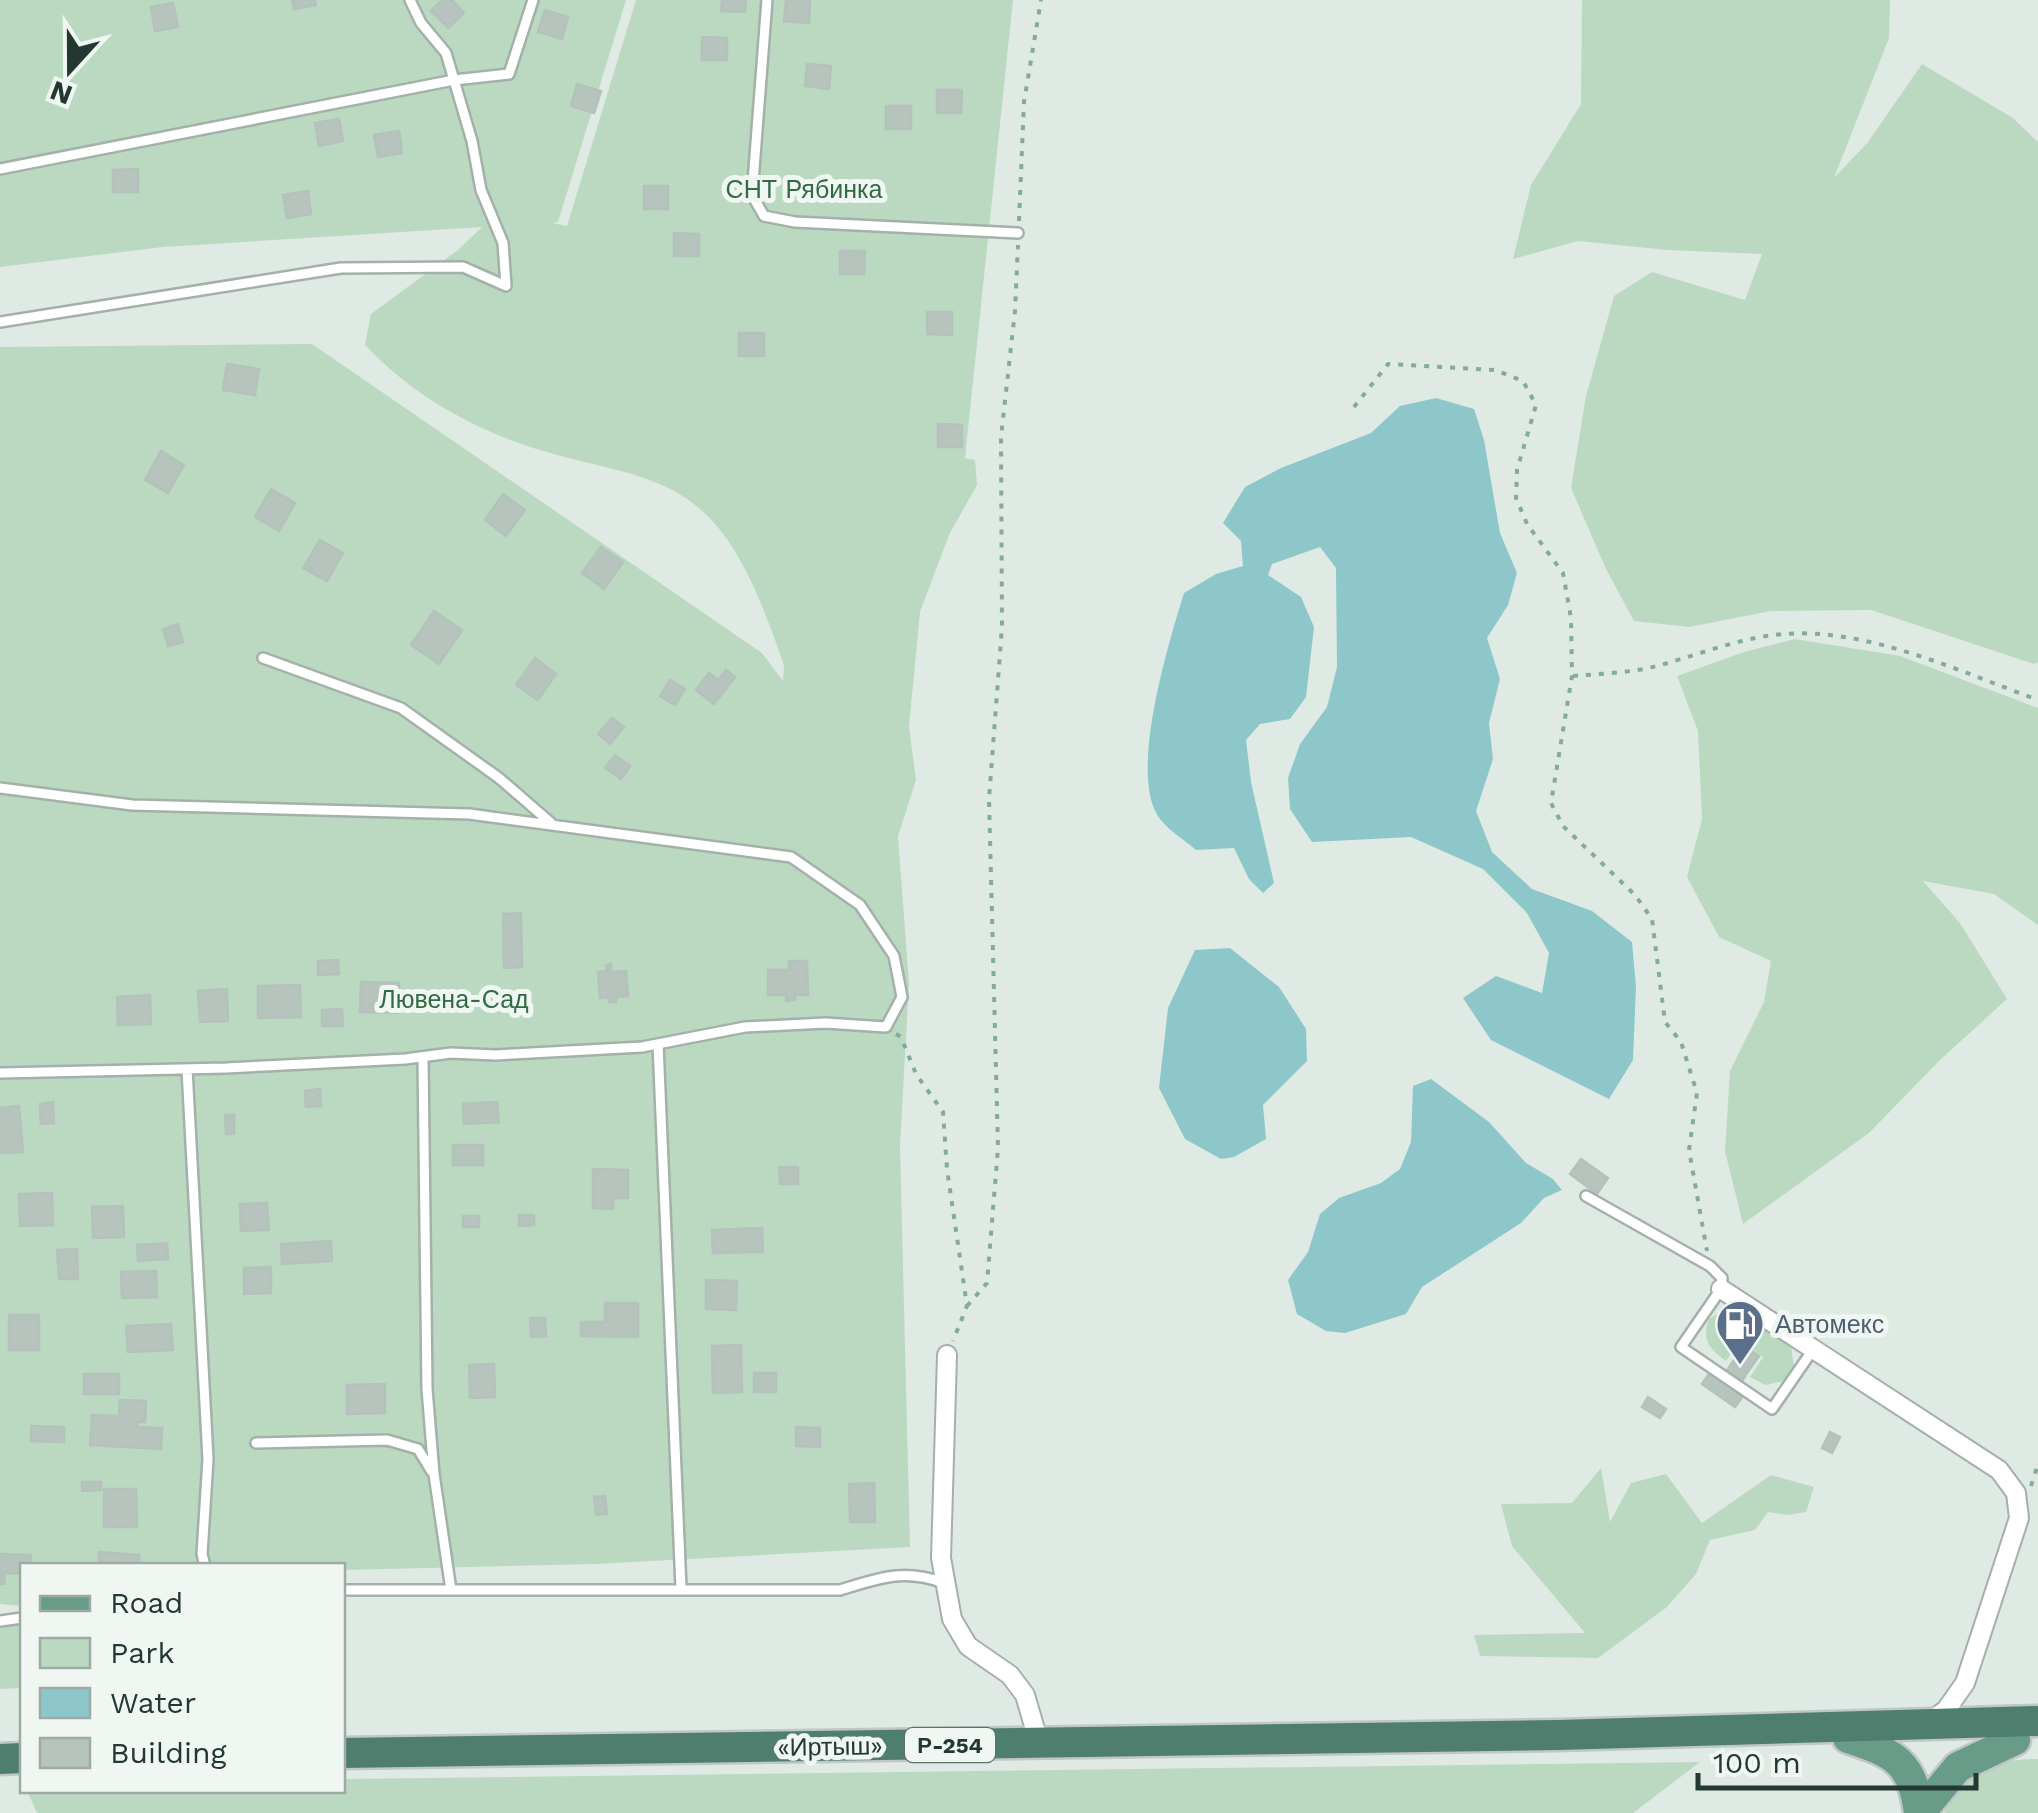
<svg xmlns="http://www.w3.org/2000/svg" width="2038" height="1813" viewBox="0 0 2038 1813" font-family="'Work Sans',sans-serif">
  <rect width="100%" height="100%" fill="#e0eae4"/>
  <path fill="#bbd9c0" d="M0,0H626L558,222L552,223L567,226L636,0H1013L965,458L975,460L977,485L949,535L920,612L909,727L916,780L898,836L909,984L900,1145L910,1547L596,1564L343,1570L342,1566H22V1606L0,1604V347L312,344L762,653L783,681L784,665C763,607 739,532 684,497C649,474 601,467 561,456C486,436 419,402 365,345L371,314L458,250L482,227L163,247L0,267Z
    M1582,0H1890L1889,38L1834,178L1868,142L1922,64L2013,118L2038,142V662L2034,664L1871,610L1771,611L1689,627L1634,621L1606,569L1571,488L1586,396L1614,296L1652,272L1745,300L1762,254L1667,250L1578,241L1513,259L1531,185L1581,104Z
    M1795,639L1900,656L2038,708V925L1994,894L1923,881L1960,923L2007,999L1940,1060L1869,1133L1743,1224L1725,1151L1730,1071L1764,1002L1771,961L1719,937L1687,877L1702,819L1698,731L1677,676L1744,652Z
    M1725,1309L1744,1313L1791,1347L1794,1366L1784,1381L1765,1385L1750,1377L1763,1357L1739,1341L1726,1361C1709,1349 1701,1339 1709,1319Z
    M1601,1468L1610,1522L1631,1483L1666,1474L1702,1523L1771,1475L1814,1487L1806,1512L1788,1515L1768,1512L1755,1530L1710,1540L1696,1574L1667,1607L1598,1658L1480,1656L1474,1635L1585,1633L1512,1546L1501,1504L1572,1503Z
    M0,1616L22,1618V1688L0,1689Z
    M2038,1759V1813H1944C1970,1769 1987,1760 2038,1759Z
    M1700,1762L1633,1813H37L27,1791L342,1790L343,1779Z"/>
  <path fill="#8dc7ca" d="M1436,398L1474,409L1484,440L1500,533L1517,573L1508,605L1487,638L1500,679L1489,723L1493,759L1476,811L1492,852L1532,889L1592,911L1632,942L1636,987L1633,1060L1609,1099L1491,1040L1463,998L1496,976L1542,993L1549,953L1527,913L1483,869L1411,837L1312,842L1290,809L1288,778L1300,744L1327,707L1337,667L1336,568L1320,547L1272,564L1268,575L1301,597L1314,627L1306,697L1290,719L1260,724L1246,740L1251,782L1274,883L1263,893L1249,879L1234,848L1196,850C1185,840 1169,831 1160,819C1127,777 1169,642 1184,593L1216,574L1243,566L1241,541L1223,523L1245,487L1281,468L1371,433L1400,406Z
    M1230,948L1279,987L1306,1029L1307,1061L1263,1105L1266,1139L1234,1157L1221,1159L1185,1139L1159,1088L1168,1008L1195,950Z
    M1431,1079L1489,1122L1526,1163L1553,1179L1562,1190L1544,1198L1521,1223L1422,1287L1406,1314L1345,1333L1326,1331L1297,1314L1288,1280L1308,1252L1320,1214L1339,1198L1381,1183L1400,1169L1411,1142L1413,1086Z"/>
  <path fill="#b6c4bd" stroke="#b3c2bb" stroke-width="2.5" d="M292,0H315L316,5L294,9Z
    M442,0H452L464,13L448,28L431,11Z
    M722,0H746L745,12L721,11Z
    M786,0H810L809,23L784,21Z
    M173,3L178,27L155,31L151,7Z
    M545,10L568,17L562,39L538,32Z
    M702,37L727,38V60H702Z
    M807,64L831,66L829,89L805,86Z
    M577,84L601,91L594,113L571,106Z
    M937,90H962L961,113H937Z
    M886,106H911V129H886Z
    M339,119L343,141L319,146L315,123Z
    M399,131L402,153L378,157L374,135Z
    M138,169V192H113V170Z
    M644,186H668V209H644Z
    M308,191L311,214L287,218L283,195Z
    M674,233L699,234V256H674Z
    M840,251H865L864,274H840Z
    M927,312H952V335L927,334Z
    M739,333H764V356H739Z
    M227,364L259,369L255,395L223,390Z
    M938,424L962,425V447H938Z
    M161,451L184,465L168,493L145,480Z
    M271,489L295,503L279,531L255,517Z
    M503,494L525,510L506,536L485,520Z
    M320,540L343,553L327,581L303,568Z
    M601,547L623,562L604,589L582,573Z
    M434,611L462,630L439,664L411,645Z
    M178,624L183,642L168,646L163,629Z
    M535,658L556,674L538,700L516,685Z
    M726,670L735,677L714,704L696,690L709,673L718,680Z
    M670,680L685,689L675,705L660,696Z
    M612,718L624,727L610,744L598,734Z
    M615,755L630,766L621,779L605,768Z
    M521,913L522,967L504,968L503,914Z
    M338,960L339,974L318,975V961Z
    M789,961H807L808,995H795V1000L786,1001V995H768V970H789Z
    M611,964V972L626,971L628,996L616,997V1002H609L608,997L600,998L598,972L607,971L606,965Z
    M361,982L399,983L398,1013L360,1012Z
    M300,985L301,1017L258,1018V986Z
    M227,989L228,1021L200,1022L198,991Z
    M150,995L151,1024L118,1025L117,997Z
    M342,1009L343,1026H322V1010Z
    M320,1089L321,1106L306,1107L305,1091Z
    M53,1102L54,1123L41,1124L40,1104Z
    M497,1102L499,1122L464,1124L463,1104Z
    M19,1106L23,1152L0,1153V1108Z
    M225,1115H234V1134H226Z
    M453,1145H483V1165H453Z
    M1581,1159L1608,1178L1597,1194L1570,1174Z
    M779,1167H798V1184H780Z
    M593,1169L628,1170V1198H613V1209L593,1208Z
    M52,1193L53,1225L20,1226L19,1194Z
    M267,1203L269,1230L241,1231L240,1204Z
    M123,1206L124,1237L93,1238L92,1207Z
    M519,1215H534V1225L519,1226Z
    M463,1216H479V1227H463Z
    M762,1228L763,1252L713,1253L712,1230Z
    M331,1241L332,1261L282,1264L281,1244Z
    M167,1243L168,1259L138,1261L137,1245Z
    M77,1249L78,1279H59L57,1250Z
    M271,1267V1293L244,1294V1268Z
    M156,1271L157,1297L122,1298L121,1272Z
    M706,1280L737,1281L736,1310L706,1309Z
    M605,1303H638V1337L581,1336V1322H605Z
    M9,1315H39V1350H9Z
    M530,1318H545L546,1336L531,1337Z
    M171,1324L173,1350L128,1352L126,1326Z
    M741,1345L742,1392L713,1393L712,1346Z
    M1744,1346L1759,1356L1747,1373L1732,1363Z
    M1732,1363L1747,1373L1741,1383L1749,1388L1735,1407L1702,1384L1715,1365L1726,1372Z
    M494,1364L495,1397L470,1398L469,1365Z
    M754,1373H776V1392H754Z
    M84,1374H119V1394H84Z
    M385,1384V1413L347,1414V1385Z
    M1648,1397L1666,1409L1660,1418L1642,1407Z
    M120,1400L146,1401L145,1422H138L137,1427L162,1428L161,1449L90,1445L92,1415L119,1416Z
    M31,1426L64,1427V1442L31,1441Z
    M796,1427L820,1428V1447L796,1446Z
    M1830,1432L1840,1437L1832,1453L1822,1448Z
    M82,1482H101V1490L82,1491Z
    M874,1483L875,1522H850L849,1484Z
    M104,1489H136L137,1527H104Z
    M605,1496L607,1514L596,1515L594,1497Z
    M99,1552L139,1555V1566H99Z
    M0,1554L31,1555L30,1566H22V1574L5,1573L4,1584H0Z"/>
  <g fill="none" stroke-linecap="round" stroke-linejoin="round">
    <g stroke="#a3b1aa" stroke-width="14">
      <path id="service" d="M767,0L752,195L764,216L795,222L1018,233
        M0,169L454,80L509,74L533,0
        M0,322L341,268L463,267L506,286L503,243L481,190L472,141L446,53L421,23L410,0
        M263,658L401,708L499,778L551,823
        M0,788L132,805L469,814L791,857L860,905L894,956L902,997L886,1027L825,1023L745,1027L642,1047L495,1055L451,1053L405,1059L226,1068L0,1073
        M658,1044L681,1588
        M423,1057L427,1389L434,1474L451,1590
        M187,1069L208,1459L202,1554L205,1566
        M1586,1196L1710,1266L1722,1278L1721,1289L1681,1347L1772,1409L1812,1351
        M256,1443L387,1440L418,1449L432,1472
        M342,1590H840C879,1578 904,1568 944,1583
        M0,1621L22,1618"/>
    </g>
    <g stroke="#a3b1aa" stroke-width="22">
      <path id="minor" d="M1721,1289L1999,1470L2016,1493L2019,1518L1965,1683L1946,1710L1928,1723
        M947,1355L941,1558L952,1619L968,1646L1010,1675L1025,1695L1039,1743"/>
    </g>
    <g stroke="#c1c7c5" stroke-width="35">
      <path id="primary" d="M1848,1738C1894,1753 1913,1762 1919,1813
        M1920,1813L1958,1767L2015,1740"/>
    </g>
    <g stroke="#c1c7c5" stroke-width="35">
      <path id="trunk" d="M342,1753L1558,1735L2038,1721
        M0,1759L22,1758"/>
    </g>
    <path stroke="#83aa9a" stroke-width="4" stroke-dasharray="5 8" stroke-linecap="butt" d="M1019,221L1024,102L1041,0
      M1354,407L1388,364L1495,370L1523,381L1536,405L1517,470L1516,498L1527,524L1563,573L1571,618L1572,676L1551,803L1563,826L1635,895L1652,919L1665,1022L1681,1042L1697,1093L1689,1150L1707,1251
      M1573,676C1598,674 1624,673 1649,668C1690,658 1732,640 1774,635C1861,624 1958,671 2038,700
      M896,1034L901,1037L916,1074L943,1112L947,1169L967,1306L953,1341
      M967,1306L987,1283L998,1148L989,799L1002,627L1001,437L1015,311L1018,245
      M2031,1486L2038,1464"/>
    <use href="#service" stroke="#fff" stroke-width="9"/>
    <use href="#minor" stroke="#fff" stroke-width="18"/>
    <use href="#primary" stroke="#699b89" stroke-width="30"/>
    <use href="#trunk" stroke="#4d7e6e" stroke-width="30"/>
  </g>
  <defs>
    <g id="fuel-pin" transform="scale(2.5)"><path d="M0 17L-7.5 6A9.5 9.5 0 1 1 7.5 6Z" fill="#5c6f8a" stroke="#f0f7f3"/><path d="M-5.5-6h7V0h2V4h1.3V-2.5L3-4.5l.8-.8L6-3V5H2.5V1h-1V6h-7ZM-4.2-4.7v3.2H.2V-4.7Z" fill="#fff"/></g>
  </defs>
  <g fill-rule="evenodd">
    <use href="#fuel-pin" x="1740" y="1324"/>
  </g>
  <g text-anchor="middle" stroke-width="10" stroke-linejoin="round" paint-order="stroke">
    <rect fill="#f0f7f3" stroke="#60716a" stroke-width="2.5" x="905" y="1728" width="90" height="34" rx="8"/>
    <g font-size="22" font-weight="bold" fill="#223830">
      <text x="950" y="1753">Р-254</text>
    </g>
    <g font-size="25" fill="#306b42" stroke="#f0f7f3">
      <text x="804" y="198">СНТ Рябинка</text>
      <text x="454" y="1008">Лювена-Сад</text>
    </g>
    <g font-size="25" fill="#4e5e75" stroke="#f0f7f3" text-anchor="start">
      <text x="1775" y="1333">Автомекс</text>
    </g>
    <g font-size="25" fill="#223830" stroke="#f0f7f3">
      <text transform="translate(830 1746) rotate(-1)" y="9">«Иртыш»</text>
    </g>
  </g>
  <rect x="20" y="1563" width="325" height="230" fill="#f0f7f3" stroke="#9eaba5" stroke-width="2.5"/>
  <rect x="40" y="1596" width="50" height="15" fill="#699b89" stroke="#9eaba5" stroke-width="2.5"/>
  <text x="110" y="1613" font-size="30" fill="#223830">Road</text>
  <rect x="40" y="1638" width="50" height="30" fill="#bbd9c0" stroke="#9eaba5" stroke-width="2.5"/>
  <text x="110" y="1663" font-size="30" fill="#223830">Park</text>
  <rect x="40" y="1688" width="50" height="30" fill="#8dc7ca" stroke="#9eaba5" stroke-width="2.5"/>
  <text x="110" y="1713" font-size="30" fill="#223830">Water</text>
  <rect x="40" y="1738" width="50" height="30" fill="#b6c4bd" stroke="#9eaba5" stroke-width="2.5"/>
  <text x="110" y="1763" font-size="30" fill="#223830">Building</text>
  <g transform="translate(70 70) rotate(201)" stroke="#f0f7f3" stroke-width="8" paint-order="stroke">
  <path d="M0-8L18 38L0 25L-18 38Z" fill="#223830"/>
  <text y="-15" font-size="28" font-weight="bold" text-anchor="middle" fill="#223830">N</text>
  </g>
  <path d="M1698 1773v15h278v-15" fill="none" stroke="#223830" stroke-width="5"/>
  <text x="1713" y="1773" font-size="30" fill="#223830" stroke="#f0f7f3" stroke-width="8" paint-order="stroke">100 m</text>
</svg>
